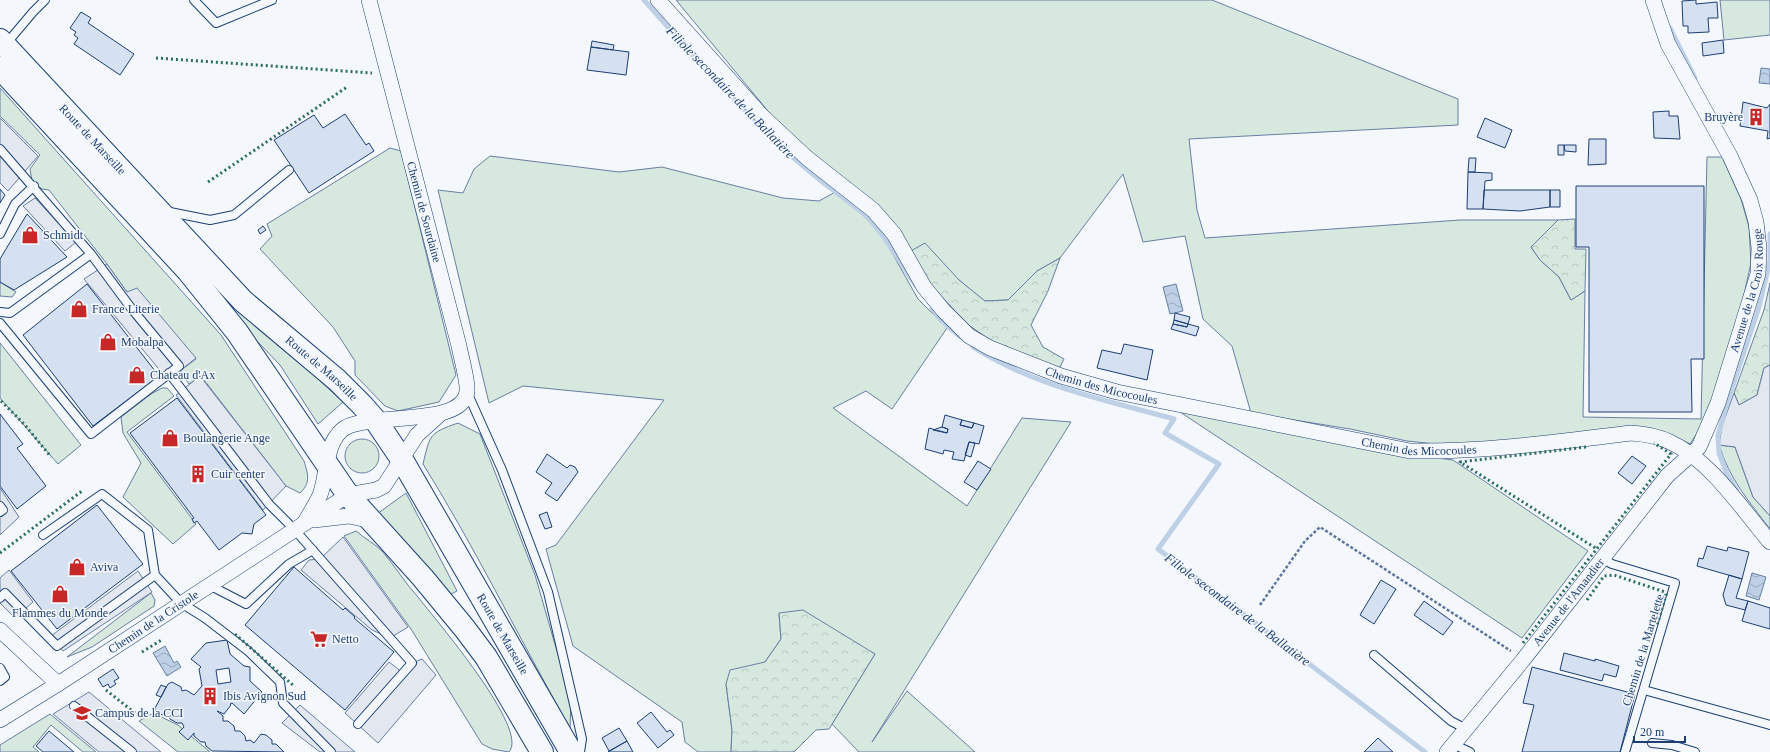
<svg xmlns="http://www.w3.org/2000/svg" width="1770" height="752" viewBox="0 0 1770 752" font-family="Georgia,serif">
  <defs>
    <pattern id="forest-crowns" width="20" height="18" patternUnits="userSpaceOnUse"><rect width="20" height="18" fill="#d7e8df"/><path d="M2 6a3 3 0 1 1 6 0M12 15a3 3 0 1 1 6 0" fill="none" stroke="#b8c8c3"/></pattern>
    <pattern id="water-waves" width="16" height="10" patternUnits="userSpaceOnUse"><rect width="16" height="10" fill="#bed0e5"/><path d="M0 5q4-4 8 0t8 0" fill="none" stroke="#9aaabe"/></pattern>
  </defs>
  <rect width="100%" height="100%" fill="#f4f7fb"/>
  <path fill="#d7e8df" stroke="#687fa3" d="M676,0H1212L1458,99V125L1189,139L1197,210L1205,238L1460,220H1558L1531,247L1540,260L1559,277L1571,300L1585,291L1583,417L1701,419L1707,157H1722L1741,199L1749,227L1751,263L1743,299L1705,421L1690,444L1658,430L1456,446L1407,441L1350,429L1251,413L1232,346L1203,319L1185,236L1143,242L1123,174L1060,258L1037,271L1008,300L984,301L959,280L909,252L787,134Z
    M1720,0H1770V35L1724,40Z
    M0,88L221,335L304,461C308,474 311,483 300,493L286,486L201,376L189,384L180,371L196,359L127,292L107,264L49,190L42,189L32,181L30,169L40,155L0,116Z
    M390,148L401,151L456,375L439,402L398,411L385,406L355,375V361L333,327L260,249L272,236L267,224Z
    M490,156L619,172L662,167L783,198L819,201L839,190L882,235L918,299L947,328L892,409L866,391L833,408L967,506L1022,418L1071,422L872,742L907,691L975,752H859L832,724L875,654L779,614L781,639L765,662L726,684L732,730L731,752H698L685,742L682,722L573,646L546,549L556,545L664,400L523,386L489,403L438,190L463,193L474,169Z
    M0,282L16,292L12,297L0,296Z
    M228,302L294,357L343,402L318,424L280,365L256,340Z
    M0,343L81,445L58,464L0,398Z
    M162,388H167L174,396L127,432L196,524L173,544L123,497L141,463L123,433L121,417L151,394Z
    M1180,412L1392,452L1453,460L1588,551L1522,638Z
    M458,423L480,434L535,575L571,700L570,728C520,640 476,549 423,464C430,435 429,433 458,423Z
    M345 456a17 17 0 1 1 34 0a17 17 0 1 1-34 0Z
    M1719,445L1735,447L1753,497L1770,516V529C1748,500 1730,480 1719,445Z
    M406,493L457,591L449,595L377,514Z
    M356,531C364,538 375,544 382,551C395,566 405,583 418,597C434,618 530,729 509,752L492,749L482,744L411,629L344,536Z
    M151,593L155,600L154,606L92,647L67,657Z
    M153,713L178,725L210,752H178L139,721Z
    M50,714L96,752H83L51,725L33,747L39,752H0V745Z"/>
  <path fill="url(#forest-crowns)" stroke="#687fa3" d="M1575,219V249H1586L1585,291L1571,300L1559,277L1540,260L1531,247L1558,220Z
    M925,243L959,280L985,301L1008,300L1037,271L1060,258L1048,291L1031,325L1043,347L1064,359L1058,371L996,344L967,324L932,286L909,252Z
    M1770,283V365L1764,368L1757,395L1739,405L1734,393L1764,310Z
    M803,610L875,654L829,729L816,730L794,752H731L732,730L726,684L730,670L765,662L781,639L779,613Z"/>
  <path fill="#e3e8f0" stroke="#687fa3" d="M0,118L38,156L8,191L0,183Z
    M35,198L76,242L65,251L23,206Z
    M107,264L127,292L137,288L196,358L168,380L84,279Z
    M1770,365V516L1753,497L1735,447L1719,445L1722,426L1734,393L1739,405L1757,395L1764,368Z
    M200,376L286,486L263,510L176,395Z
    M0,488L19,517L0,535Z
    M343,537L408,627L390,638L372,630L301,570L309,560L320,559Z
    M9,570L33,602L15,618L0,603V578Z
    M138,571L152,592L63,651L51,636Z
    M422,659L436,675L378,743L345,713L389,662L403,673L412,663Z
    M89,692L161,752H99L53,714Z
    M300,705L355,752H320L282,723Z"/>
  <path fill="url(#water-waves)" stroke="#687fa3" d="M1761,68L1770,69V84L1759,83Z
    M1176,284L1183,311L1170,314L1163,287Z
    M1752,573L1766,577L1759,600L1746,596Z
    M165,646L174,663L177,661L181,667L167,676L153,653Z"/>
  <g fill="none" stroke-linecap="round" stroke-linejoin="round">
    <path stroke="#bed0e5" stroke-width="5" d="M644,0L707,71L782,148L820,180L868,217L886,240L916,286
      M1670,28L1695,78
      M932,309L941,320L959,336
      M973,347C1034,386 1105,400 1174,419L1165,433L1219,464L1158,549L1425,752
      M1737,491L1727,474L1719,453L1718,436L1726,406L1759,307L1770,260V234"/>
  </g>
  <path fill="#d5e0f0" stroke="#1d3f73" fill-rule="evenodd" d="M1696,0V4L1717,2L1718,18H1708L1709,32L1688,33V26H1683L1682,1Z
    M81,12L91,18L88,23L134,54L120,75L74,44L78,38L74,35L76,32L70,28Z
    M1723,40L1724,53L1703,56L1702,43Z
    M592,41L614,45L613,50L591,47Z
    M591,47L629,52L626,75L587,70Z
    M1743,102L1767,108L1770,104V138L1767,139L1768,131L1740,126Z
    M1669,111V116H1678L1680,139L1654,138L1653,112Z
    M345,114L366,145L369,143L374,151L309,193L274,140L314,115L323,128Z
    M1485,118L1512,130L1505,148L1477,137Z
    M1589,139H1606V164L1588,165Z
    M1558,145H1564V155H1558Z
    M1564,145H1576V152L1565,151Z
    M1469,158H1476L1475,172H1468Z
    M1468,172L1492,173V180L1485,181L1483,209H1467Z
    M1576,186H1704V359H1691L1692,412H1589V247H1576Z
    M0,189L5,195L0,203Z
    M1484,190H1550V207L1520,211L1483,209Z
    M1550,190H1560V207H1550Z
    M27,214L67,257L14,290L0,282V259Z
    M263,226L266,230L260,234L258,230Z
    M87,284L159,376L93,426L23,335Z
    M1175,313L1190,317L1188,324L1174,320Z
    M1174,320L1188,324L1187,327L1173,324Z
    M1173,324L1187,327L1188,324L1199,327L1196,336L1171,329Z
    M1124,344L1153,350L1147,380L1097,368L1102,350L1121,354Z
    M177,398L266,515L254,524L252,534L242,533L219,550L197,521L194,523L192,519L194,518L130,433Z
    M0,414L23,444L17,448L46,486L17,509L0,486Z
    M945,415L962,420L960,425L972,428L974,423L984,426L979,444L969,442L964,461L952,459L954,452L944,450L943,454L925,449L929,428L947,433L948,429L942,427Z
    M962,420L974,423L972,428L960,425Z
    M942,427L948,429L947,433L933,430Z
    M969,442L975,443L971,457L965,455Z
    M547,454L567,468L570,465L575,467L578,472L557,501L545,493L552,483L536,472Z
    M1632,456L1646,466L1632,484L1618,473Z
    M978,461L991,469L977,490L964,482Z
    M97,505L143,564L57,629L11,571Z
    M547,512L552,527L545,529L539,515Z
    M1707,546L1727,551L1728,547L1749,552L1742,579L1697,566L1699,558L1703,559Z
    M294,567L343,610L345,608L355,617L354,618L394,652L345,710L245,625Z
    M1729,575L1742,579L1736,598L1748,601L1745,610L1726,605L1723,595Z
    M1381,580L1396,589L1374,624L1360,615Z
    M1424,601L1453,622L1443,635L1414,615Z
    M1748,601L1770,608V629L1742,621Z
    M227,640L230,654L244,666L250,667V681L262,692L244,714L232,703L230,704L231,705L224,714L217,711L223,716V721H228L234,726L235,731H240L245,736L246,741L250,740L254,743L261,734L266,735L272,740V744H276L284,752L212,751L206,746L205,742H201L194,736V733L188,740L179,732L184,727L182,723H177L170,719L168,716H165L156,712L155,708L168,684L172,682L181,687L182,691L186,690L194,695L202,686L199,669L201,667L191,659L206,643ZM229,668L231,682L218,684L216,670Z
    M1564,653L1595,661V659L1619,666L1616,677L1604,674L1602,681L1560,670Z
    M1532,667L1635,694L1620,752H1522L1534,705L1523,703Z
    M113,669L119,678L114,681L116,684L110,688L108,684L103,687L98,679Z
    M161,685L166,687L161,697L156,695Z
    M651,712L667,732L670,730L674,735L658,748L637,723Z
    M619,728L627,741L609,751L602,738Z
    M49,731L74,752H43L36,746Z
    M1378,738L1393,752H1364Z
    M627,741L633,752H608Z"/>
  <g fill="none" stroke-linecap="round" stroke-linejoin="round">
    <g stroke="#1d3f73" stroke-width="10">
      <path id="service" d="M194,0L216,23L272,0
        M6,44L33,12L45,0
        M0,149L91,254L10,313L0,312
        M165,211L210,220L234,215L289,170
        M0,234L15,204L34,186
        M0,323L91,434L179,366L131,308L91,254
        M169,373L269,504L294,529L412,663L358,724
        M467,392L502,470L548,592L582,739L580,752
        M0,506L3,510L0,512
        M43,535L102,494L148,530L155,575
        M1601,558L1612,564L1675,583L1625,752
        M209,585L246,604L289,564L313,550
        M0,598L5,593L57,646L155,575L181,603L205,618L248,651L280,682L283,703L331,752
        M1374,655L1451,721L1466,729
        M0,668L5,677L0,681
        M1644,690L1770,725
        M74,706L132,752
        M1652,743L1672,745L1695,752
        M1453,744L1470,752"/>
    </g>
    <g stroke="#1d3f73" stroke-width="16">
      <g id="minor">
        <path id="s1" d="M658,0L761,115L807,158L873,210L894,234L924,287L943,310L969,336L990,348L1061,376L1117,392L1410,451C1484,452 1557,442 1631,433C1645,434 1658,436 1670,442C1710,460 1742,509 1770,542"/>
        <path d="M314,520L349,516L372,521"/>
        <path d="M305,522C310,513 316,504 320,495C328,475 324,446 342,430C363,411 464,429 467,391C468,381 461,357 459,346L369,0"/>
        <path d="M0,630L58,684"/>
        <path id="s2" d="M0,720L58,684L348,495L376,490L384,486L417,435L439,415"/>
        <path id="s3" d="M1447,752L1523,660L1667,476L1699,447L1718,403L1758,274L1759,248L1756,222L1750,200L1730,156L1668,44L1653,0"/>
      </g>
    </g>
    <g stroke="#1d3f73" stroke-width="24">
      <g id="primary">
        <path id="s4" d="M0,40L243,301L337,380L363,406L376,421L401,458L571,752"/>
        <path d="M0,68L188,271L237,332L348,495L423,578L465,629L486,657L542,752"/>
      </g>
    </g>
    <path stroke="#5e769c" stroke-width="2.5" stroke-dasharray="3 2" stroke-linecap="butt" d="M1260,605L1305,541L1320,527L1511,651"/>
    <use href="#service" stroke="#f4f7fb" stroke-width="8"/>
    <use href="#minor" stroke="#f4f7fb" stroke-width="15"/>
    <use href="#primary" stroke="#f4f7fb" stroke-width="22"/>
    <path stroke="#2c6c60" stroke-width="3" stroke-dasharray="2 3" stroke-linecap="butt" d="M156,58L372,73
      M208,182L347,87
      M1,401L25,425L51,457
      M1586,447L1460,462L1597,549
      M0,553L82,491
      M1587,600L1604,576L1614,575L1665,592L1666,595L1657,625
      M235,634L295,687
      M1523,643L1671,454L1654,443
      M142,652L163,639
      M106,690L140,717L149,711"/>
  </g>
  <defs>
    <g id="building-bare" transform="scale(1.38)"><path d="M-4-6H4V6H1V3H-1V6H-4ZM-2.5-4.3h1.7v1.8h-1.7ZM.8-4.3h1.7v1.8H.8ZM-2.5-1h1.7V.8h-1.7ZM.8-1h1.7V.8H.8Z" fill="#c62828" stroke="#f4f7fb" stroke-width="2.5" paint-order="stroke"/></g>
    <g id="shop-bare" transform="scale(1.38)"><path d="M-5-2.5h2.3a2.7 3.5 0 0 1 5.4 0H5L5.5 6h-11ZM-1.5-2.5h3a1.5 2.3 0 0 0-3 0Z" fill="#c62828" stroke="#f4f7fb" stroke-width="2.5" paint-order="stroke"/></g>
    <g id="supermarket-bare" transform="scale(1.38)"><path d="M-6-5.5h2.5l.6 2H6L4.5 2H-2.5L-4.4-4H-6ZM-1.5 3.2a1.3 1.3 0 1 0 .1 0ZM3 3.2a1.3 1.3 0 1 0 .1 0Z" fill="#c62828" stroke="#f4f7fb" stroke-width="2.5" paint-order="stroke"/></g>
    <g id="school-bare" transform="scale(1.38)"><path d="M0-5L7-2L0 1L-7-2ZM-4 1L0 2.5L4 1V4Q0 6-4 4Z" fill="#c62828" stroke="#f4f7fb" stroke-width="2.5" paint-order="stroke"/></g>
  </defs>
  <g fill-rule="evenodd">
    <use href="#building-bare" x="1756" y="117"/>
    <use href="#shop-bare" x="30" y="235"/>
    <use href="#shop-bare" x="79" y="309"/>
    <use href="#shop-bare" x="108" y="342"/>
    <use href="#shop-bare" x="137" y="375"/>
    <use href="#shop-bare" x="170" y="438"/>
    <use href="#building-bare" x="198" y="474"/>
    <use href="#shop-bare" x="77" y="567"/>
    <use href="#shop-bare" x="60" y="594"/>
    <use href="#supermarket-bare" x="319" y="639"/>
    <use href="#building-bare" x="210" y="696"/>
    <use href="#school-bare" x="82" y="713"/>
  </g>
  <g text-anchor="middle" stroke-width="3" stroke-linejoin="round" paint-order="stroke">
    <g font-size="12" fill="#1d3f73" stroke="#f4f7fb" text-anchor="start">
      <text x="1743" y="121" text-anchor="end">Bruyère</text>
      <text x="43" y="239">Schmidt</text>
      <text x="92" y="313">France Literie</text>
      <text x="121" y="346">Mobalpa</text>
      <text x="150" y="379">Chateau d'Ax</text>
      <text x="183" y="442">Boulangerie Ange</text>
      <text x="211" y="478">Cuir center</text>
      <text x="90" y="571">Aviva</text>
      <text x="60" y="617" text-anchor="middle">Flammes du Monde</text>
      <text x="332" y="643">Netto</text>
      <text x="223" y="700">Ibis Avignon Sud</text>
      <text x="95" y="717">Campus de la CCI</text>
    </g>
    <g font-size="12" fill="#1d3f73" stroke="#f4f7fb">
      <text dy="4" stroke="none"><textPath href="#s4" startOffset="136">Route de Marseille</textPath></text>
      <text transform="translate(424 212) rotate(75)" y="4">Chemin de Sourdaine</text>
      <text dy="4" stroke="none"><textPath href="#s3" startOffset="561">Avenue de la Croix Rouge</textPath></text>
      <text dy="4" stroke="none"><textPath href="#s4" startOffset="460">Route de Marseille</textPath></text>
      <text dy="4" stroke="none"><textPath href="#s1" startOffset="603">Chemin des Micocoules</textPath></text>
      <text dy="4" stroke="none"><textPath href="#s1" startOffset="927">Chemin des Micocoules</textPath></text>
      <text dy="4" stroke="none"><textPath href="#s3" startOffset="193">Avenue de l'Amandier</textPath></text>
      <text dy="4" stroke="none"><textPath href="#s2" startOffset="182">Chemin de la Cristole</textPath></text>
      <text dy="4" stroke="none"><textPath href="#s4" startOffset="784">Route de Marseille</textPath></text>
      <text transform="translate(1643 650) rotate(-73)" y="4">Chemin de la Martelette</text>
    </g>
    <g font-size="13" font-style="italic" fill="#1d3f73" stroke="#f4f7fb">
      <text transform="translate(731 92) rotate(46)" y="5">Filiole secondaire de la Ballatière</text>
      <text transform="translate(1238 609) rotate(37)" y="5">Filiole secondaire de la Ballatière</text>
    </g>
  </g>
  <path d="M1634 736v6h51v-6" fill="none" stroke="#1d3f73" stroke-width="2"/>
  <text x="1640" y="736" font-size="12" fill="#1d3f73" stroke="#f4f7fb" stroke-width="3" paint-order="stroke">20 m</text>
</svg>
